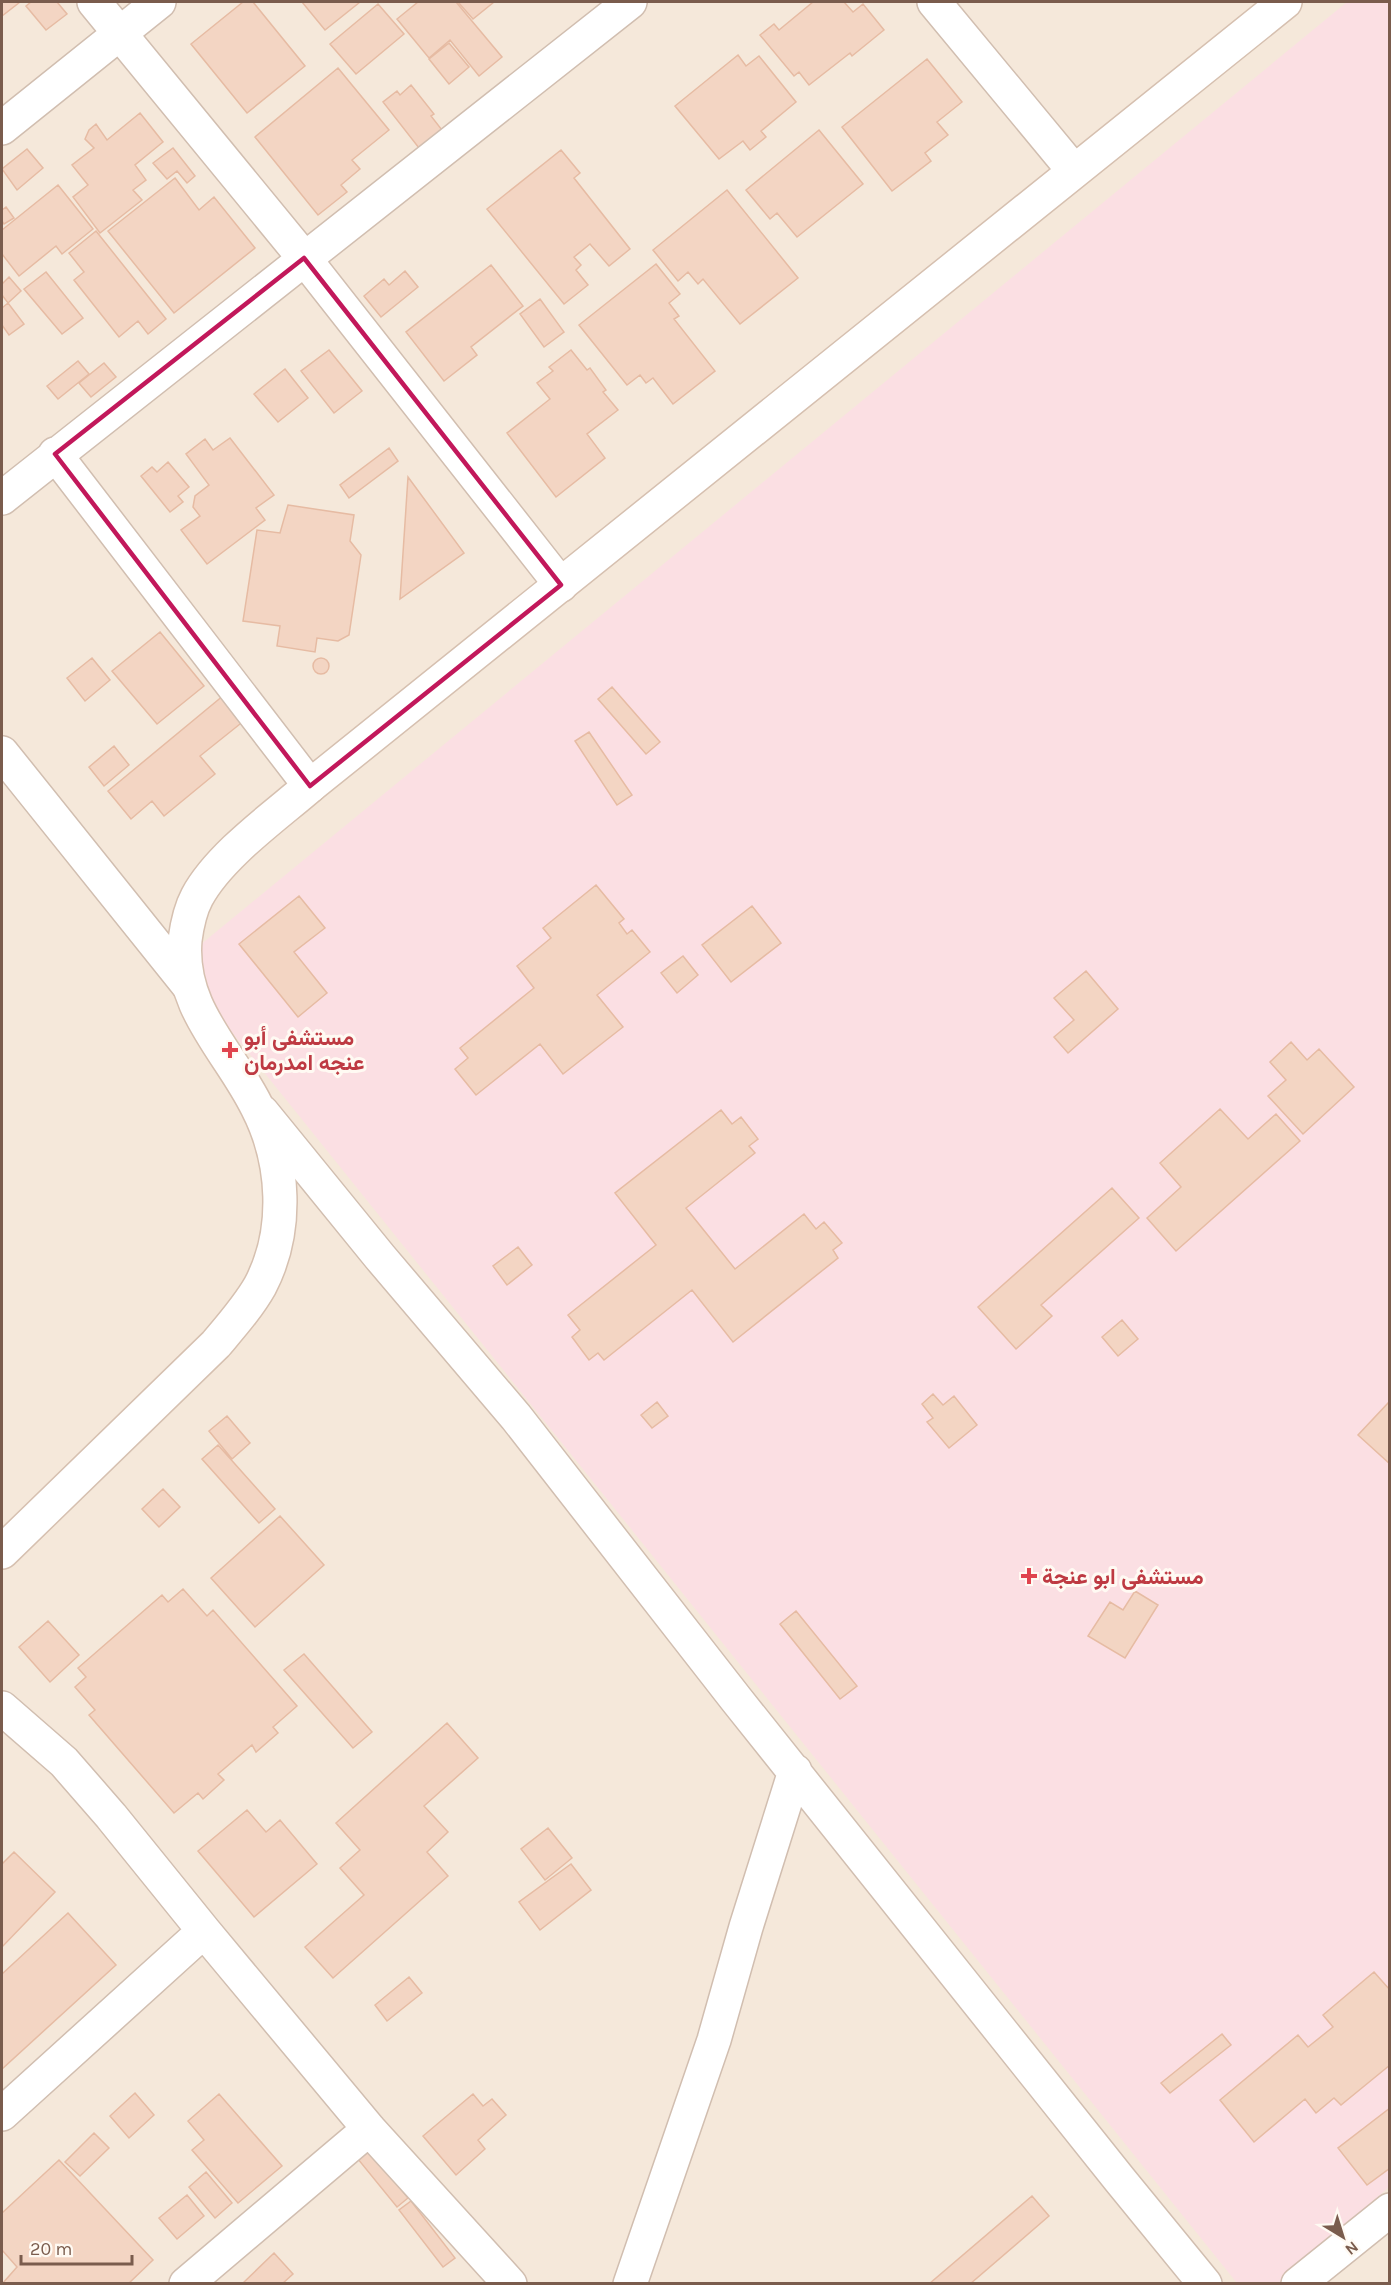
<svg xmlns="http://www.w3.org/2000/svg" width="1391" height="2285" viewBox="0 0 1391 2285" font-family="Karla,Vazirmatn,sans-serif">
  <rect width="100%" height="100%" fill="#fdf6ec"/>
  <path fill="#f5e8da" d="M2,2H1389V2283L2,2284Z"/>
  <path fill="#fbdfe3" d="M1347,2H1389V2187L1278,2283H1237L177,964Z"/>
  <path fill="#f3d5c3" stroke="#e6bba3" stroke-width="1.5" d="M2,2H20L2,16Z
    M31,2H57L67,14L46,30L26,6Z
    M243,2H253L305,66L247,113L191,44Z
    M302,2H360L325,30Z
    M418,2H456L502,57L479,76L450,40L429,58L397,19Z
    M458,2H494L473,19Z
    M813,2H844L853,12L863,4L884,30L852,56L850,53L809,85L799,72L794,76L760,35L774,24L779,30Z
    M378,4L404,34L356,74L330,44Z
    M449,43L469,67L449,84L429,59Z
    M738,55L746,66L759,56L796,102L761,131L766,137L750,150L743,141L719,159L675,106Z
    M927,59L962,102L937,122L948,135L925,153L931,161L892,191L842,127Z
    M338,68L389,130L352,160L360,169L341,185L347,192L318,215L255,137Z
    M411,85L434,114L431,116L442,130L419,148L383,102L397,91L400,95Z
    M140,113L163,142L135,165L146,180L133,190L142,200L100,233L73,197L88,185L72,165L94,148L85,139L89,130L96,124L107,140Z
    M819,130L863,184L797,237L777,213L770,219L746,190Z
    M173,148L195,176L187,183L177,171L167,179L153,163Z
    M27,149L43,168L17,190L2,169Z
    M561,150L580,173L574,178L630,249L609,266L590,244L574,257L581,265L576,270L588,285L564,304L487,209Z
    M175,178L199,210L214,197L255,248L174,313L108,231Z
    M58,185L93,229L62,254L56,246L19,276L2,254V230Z
    M727,190L798,278L740,324L703,279L698,284L688,272L678,281L653,250Z
    M6,207L14,218L4,224L2,221V210Z
    M96,231L166,319L148,334L138,321L119,337L74,280L84,272L69,253Z
    M656,264L680,294L669,303L679,316L674,319L715,371L673,404L653,378L646,383L640,375L627,385L579,325Z
    M491,265L523,306L471,347L477,355L444,381L406,332Z
    M405,271L418,287L381,317L364,296L384,279L389,285Z
    M46,272L83,318L62,334L24,289Z
    M9,277L21,291L8,303L2,295V284Z
    M540,299L564,332L544,347L520,314Z
    M8,303L24,324L9,335L2,325V308Z
    M329,350L362,391L334,413L301,371Z
    M571,350L587,370L590,368L606,390L603,392L618,410L587,434L605,458L556,497L507,433L550,399L537,383L553,371L549,367Z
    M78,361L89,374L58,399L47,386Z
    M104,363L116,377L91,397L79,383Z
    M285,369L308,398L278,422L254,394Z
    M230,438L274,495L256,508L265,520L207,564L181,530L200,516L193,507L195,496L209,485L186,454L205,439L213,450Z
    M389,448L398,461L349,498L340,485Z
    M168,462L189,487L178,496L183,502L170,512L141,476L152,467L157,472Z
    M408,477L464,553L400,599Z
    M288,505L354,515L350,541L361,555L349,635L338,641L317,638L315,652L277,646L280,626L243,621L257,530L280,533Z
    M160,632L204,686L157,724L112,671Z
    M313 666a8 8 0 1 1 16 0a8 8 0 1 1-16 0Z
    M92,658L110,680L85,701L67,678Z
    M612,687L660,742L646,754L598,699Z
    M224,695L245,720L200,756L215,774L164,816L152,801L131,819L108,791Z
    M589,732L632,795L617,805L575,741Z
    M114,746L129,765L104,786L89,767Z
    M596,885L624,919L619,923L627,934L632,930L650,952L597,995L623,1027L563,1074L540,1044L476,1095L455,1069L468,1058L460,1048L534,988L517,966L551,938L543,928Z
    M299,896L325,928L294,952L327,993L298,1017L239,944Z
    M752,906L781,943L731,982L702,945Z
    M683,956L698,975L677,993L661,973Z
    M1086,971L1118,1009L1068,1053L1054,1037L1074,1020L1054,998Z
    M1291,1042L1307,1060L1319,1049L1354,1087L1303,1134L1268,1096L1286,1080L1270,1062Z
    M1220,1109L1248,1139L1276,1114L1300,1141L1176,1251L1147,1218L1181,1187L1160,1163Z
    M721,1110L732,1124L741,1117L758,1139L749,1146L755,1153L686,1208L735,1269L804,1214L816,1229L824,1222L842,1243L833,1250L838,1258L733,1342L692,1290L604,1360L598,1353L589,1360L572,1337L580,1330L568,1315L656,1245L615,1193Z
    M1112,1188L1139,1218L1041,1305L1052,1316L1016,1349L978,1307Z
    M518,1247L532,1265L507,1285L493,1266Z
    M1122,1320L1138,1339L1118,1356L1102,1337Z
    M933,1394L943,1405L954,1396L977,1425L949,1448L927,1422L933,1418L922,1404Z
    M1390,1401V1464L1358,1435Z
    M657,1402L668,1416L652,1428L641,1415Z
    M227,1416L250,1443L232,1459L209,1431Z
    M218,1445L275,1509L259,1523L202,1459Z
    M163,1489L180,1507L159,1527L142,1509Z
    M280,1516L324,1565L255,1627L211,1578Z
    M183,1589L207,1616L213,1610L297,1706L273,1727L278,1733L256,1752L252,1745L218,1774L224,1780L203,1799L198,1793L174,1813L89,1715L95,1710L75,1687L86,1677L78,1668L162,1595L168,1602Z
    M1135,1591L1158,1605L1125,1658L1088,1636L1110,1602L1123,1610Z
    M796,1611L857,1686L840,1699L780,1624Z
    M48,1621L79,1655L50,1682L19,1647Z
    M304,1654L372,1732L353,1748L284,1670Z
    M447,1723L478,1758L424,1806L448,1832L427,1852L448,1876L333,1978L305,1947L364,1895L340,1868L360,1850L336,1823Z
    M247,1810L266,1832L280,1820L317,1864L254,1917L198,1851Z
    M548,1828L572,1858L545,1880L521,1849Z
    M14,1852L55,1892L2,1947V1864Z
    M571,1864L591,1890L540,1930L519,1902Z
    M68,1913L116,1965L2,2069V1974Z
    M1374,1972L1390,1990V2065L1341,2105L1334,2098L1316,2113L1305,2099L1254,2142L1220,2100L1298,2035L1308,2047L1333,2027L1323,2015Z
    M409,1977L422,1993L387,2021L375,2005Z
    M1222,2034L1231,2045L1170,2093L1161,2083Z
    M135,2093L154,2115L129,2138L110,2116Z
    M219,2094L282,2166L238,2203L192,2150L204,2140L188,2121Z
    M473,2094L483,2106L492,2099L506,2115L478,2140L485,2149L456,2175L423,2136Z
    M1390,2108V2168L1367,2185L1338,2148Z
    M94,2133L109,2148L80,2176L65,2162Z
    M365,2144L408,2198L397,2207L353,2153Z
    M59,2160L153,2260L128,2284H2L17,2267L2,2250V2213Z
    M206,2172L232,2203L215,2218L189,2187Z
    M187,2195L204,2216L177,2239L159,2218Z
    M1032,2196L1049,2216L970,2284H929Z
    M411,2201L455,2258L443,2267L399,2210Z
    M274,2253L293,2274L282,2284H242Z"/>
  <g fill="none" stroke-linecap="round" stroke-linejoin="round">
    <g stroke="#d1beb0" stroke-width="36">
      <path id="street" d="M94,2L304,258L561,585
        M934,2L1074,171
        M2,128L159,2
        M55,454L310,786
        M2,498L630,2
        M2,753L188,985
        M262,1112L380,1257L516,1417L736,1699L1120,2180L1205,2284
        M2,1708L64,1762L111,1816L204,1931L369,2129L510,2284
        M2,2114L204,1931
        M186,2284L369,2129
        M630,2284L714,2040L746,1927L795,1771
        M1298,2284L1390,2210"/>
    </g>
    <g stroke="#d6c0b0" stroke-width="36">
      <path id="secondary" d="M2,1552L216,1344C232,1325 248,1307 260,1286C289,1231 285,1161 257,1107C229,1050 179,1009 185,940C187,925 190,910 197,897C219,856 274,817 310,786L1285,2"/>
    </g>
    <use href="#street" stroke="#fff" stroke-width="33"/>
    <use href="#secondary" stroke="#fff" stroke-width="33"/>
  </g>
  <path fill="none" stroke="#c2185b" stroke-width="4.5" stroke-linejoin="round" d="M304,258L561,585L310,786L55,454Z"/>
  <g fill="#e0444e" stroke="#fffaf3" stroke-width="2">
    <path d="M227 1041h6v6h6v6h-6v6h-6v-6h-6v-6h6z"/>
    <path d="M1026 1567h6v6h6v6h-6v6h-6v-6h-6v-6h6z"/>
  </g>
  <g text-anchor="middle" stroke-width="6" stroke-linejoin="round" paint-order="stroke">
    <g font-size="22" font-weight="bold" fill="#be3a42" stroke="#fffaf3" text-anchor="start">
      <text x="244" y="1045">مستشفى أبو<tspan x="244" dy="25">عنجه امدرمان</tspan></text>
      <text x="1042" y="1584">مستشفى ابو عنجة</text>
    </g>
  </g>
  <rect width="1391" height="2285" fill="none" stroke="#7a5c4d" stroke-width="6"/>
  <g transform="translate(1343 2237) rotate(142)" stroke="#fffaf3" stroke-width="4.5" paint-order="stroke">
  <path d="M0-4.5L10 22L0 15L-10 22Z" fill="#7a5c4d"/>
  <text y="-9" font-size="16" font-weight="bold" text-anchor="middle" fill="#7a5c4d">N</text>
  </g>
  <path d="M21 2255v9h111v-9" fill="none" stroke="#7a5c4d" stroke-width="3"/>
  <text x="30" y="2255" font-size="18" fill="#7a5c4d" stroke="#fffaf3" stroke-width="4.5" paint-order="stroke">20 m</text>
</svg>
